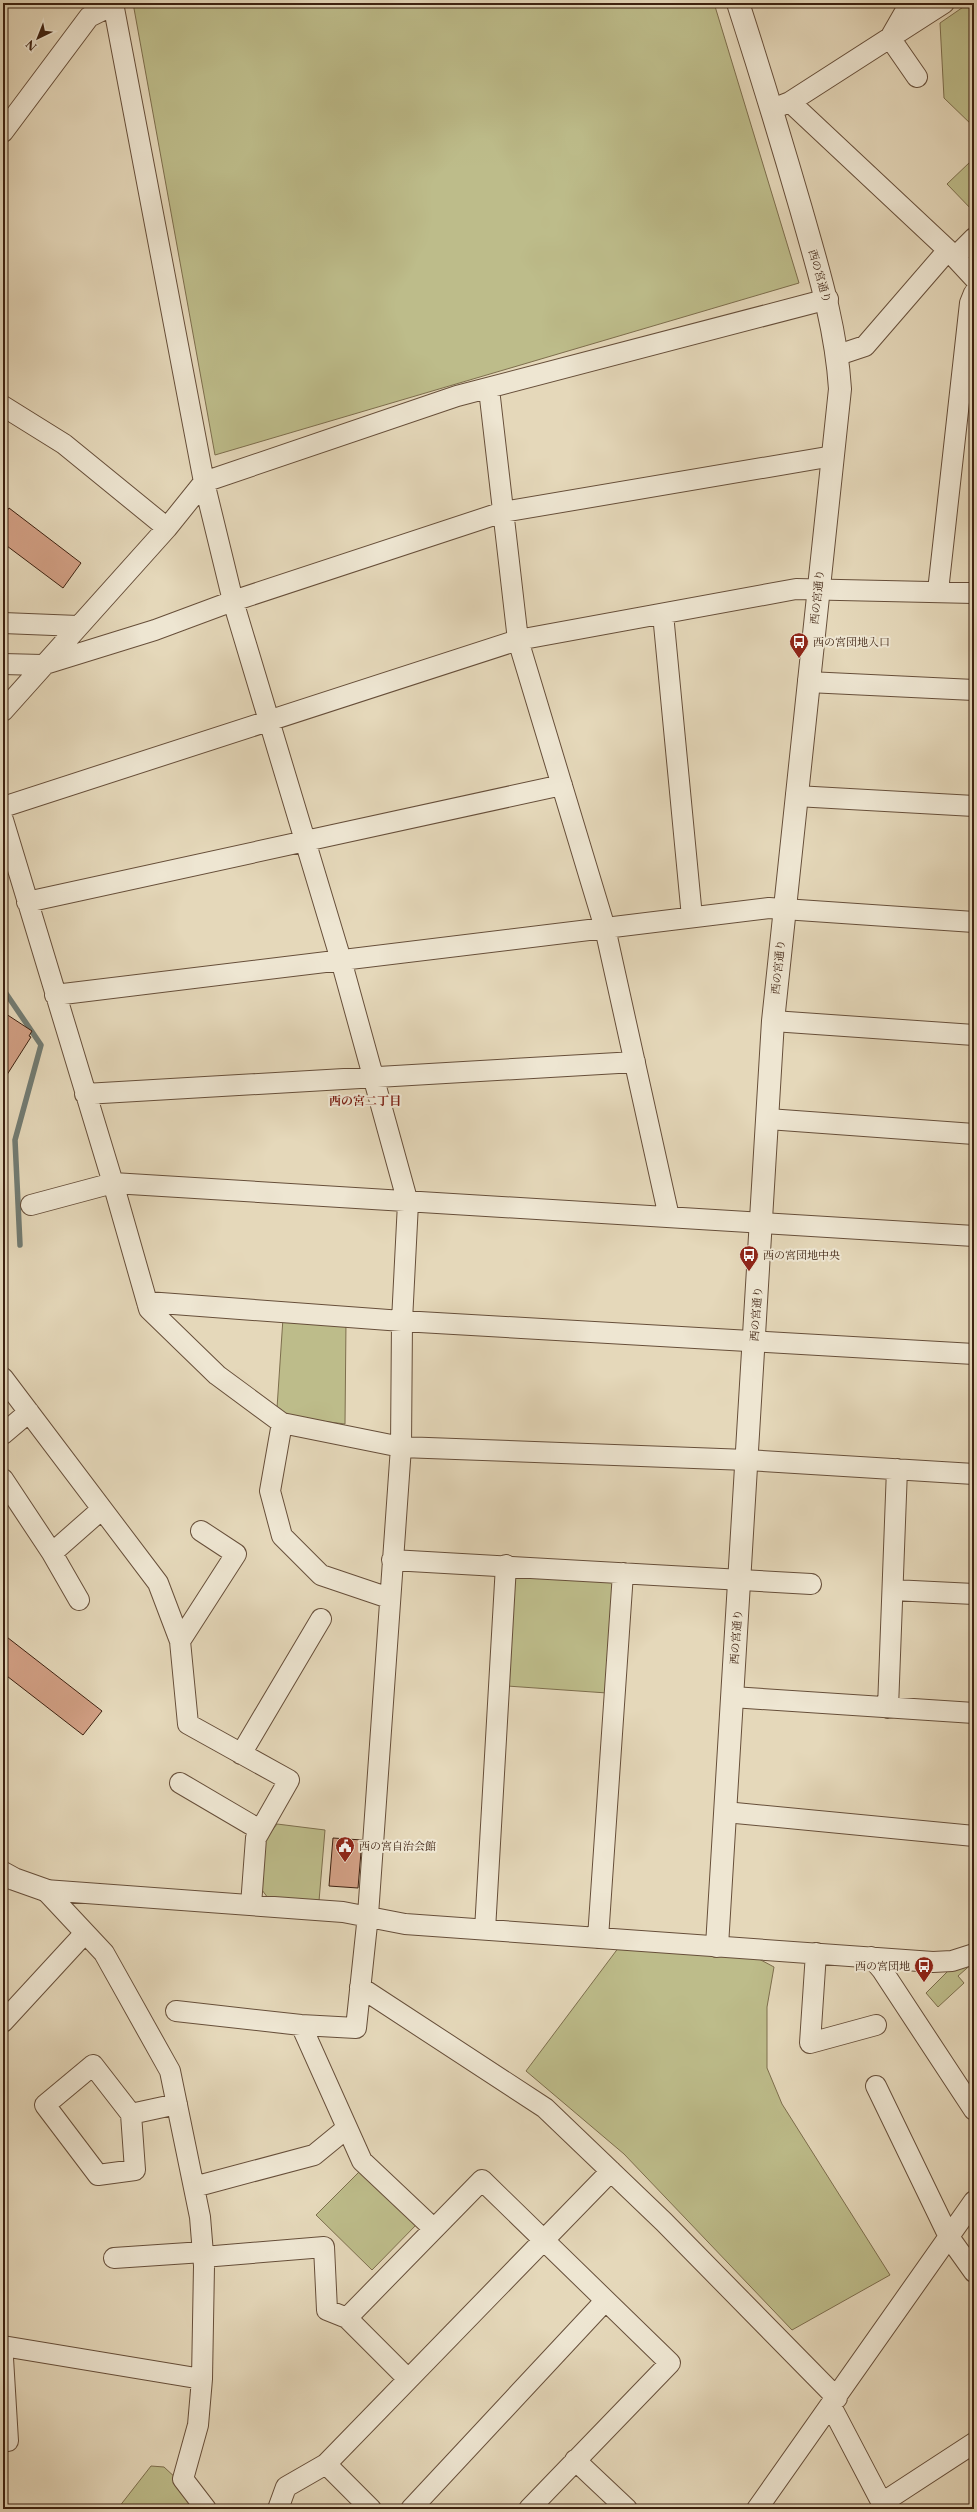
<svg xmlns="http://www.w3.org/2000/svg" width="977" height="2512" viewBox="0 0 977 2512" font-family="'Libre Caslon Text','Noto Serif JP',serif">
  <rect width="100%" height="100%" fill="#e5d8ba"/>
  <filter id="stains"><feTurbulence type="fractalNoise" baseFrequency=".005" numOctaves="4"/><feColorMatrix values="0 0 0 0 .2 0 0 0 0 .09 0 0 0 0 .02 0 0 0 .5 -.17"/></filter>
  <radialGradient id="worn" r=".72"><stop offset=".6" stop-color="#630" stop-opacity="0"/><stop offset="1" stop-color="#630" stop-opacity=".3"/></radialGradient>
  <path fill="#bdbc8a" stroke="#7d6e4d" d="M133,3H714L799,283L215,455Z
    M969,3H974V127L944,98L940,23Z
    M970,162L974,165V212L947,184Z
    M283,1318L346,1322L345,1424L289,1417L277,1408Z
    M521,1571L609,1579L615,1586L607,1693L507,1686L511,1582Z
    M277,1824L325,1830L319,1901L268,1898L262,1890L265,1840Z
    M619,1947L759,1959L774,1967L767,2007V2068L782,2104L890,2275L792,2330L624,2154L526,2071Z
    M974,1962L958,1976L964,1983L938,2007L926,1993L953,1966Z
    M362,2169L418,2223L372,2270L316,2215Z
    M151,2466L164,2467L178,2480L197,2509H121L119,2507Z"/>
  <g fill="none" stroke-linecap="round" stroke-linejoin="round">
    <path stroke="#727c73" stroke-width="5.5" d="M3,989L41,1045L15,1140L20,1245"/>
  </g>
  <path fill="#d2a085" stroke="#3d2110" d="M9,508L81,563L63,588L3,543V516Z
    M3,1012L32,1031L29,1036L31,1037L3,1081Z
    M3,1634L102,1711L83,1735L3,1673Z
    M333,1838L362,1840L358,1888L329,1886Z"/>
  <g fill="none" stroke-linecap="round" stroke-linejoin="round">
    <g stroke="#674f3a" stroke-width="22">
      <path id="minor" d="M910,3L890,38L917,77
        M790,102L944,3
        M772,109L790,102L948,250L974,278
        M3,132L89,17L113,5
        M955,257L974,238
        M838,355L865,346L948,250
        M489,389L518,640L605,928L669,1217
        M3,406L64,444L167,528
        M938,591L970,303L974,293
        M663,614L692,917
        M3,623L78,626
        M3,664L42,665L155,630L233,601L503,512L833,456
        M808,682L974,690
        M3,711L167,528L204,482L457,396L828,299
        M796,796L974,806
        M3,807L518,640L796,589L974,593
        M3,820L113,1183L149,1309L217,1375L282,1423L401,1447L402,1321L408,1203L341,960L233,601L204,482L113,3
        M27,902L562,785
        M55,995L769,908L974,922
        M773,1021L974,1035
        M85,1094L635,1062
        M768,1119L974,1134
        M31,1205L113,1183L974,1236
        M147,1302L402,1321L974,1354
        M3,1378L158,1583L180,1641L188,1724L289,1780L256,1838L251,1905
        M282,1423L270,1491L282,1536L321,1575L389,1598
        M3,1434L29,1412
        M3,1479L52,1553L102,1509
        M52,1553L79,1600
        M392,1560L811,1584
        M893,1590L974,1594
        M180,1641L236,1554L201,1531
        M732,1697L974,1713
        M888,1708L897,1469
        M241,1754L321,1619
        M180,1783L260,1830
        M725,1812L974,1836
        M45,1890L343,1912L405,1924L933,1962L952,1961L974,1954
        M45,1890L104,1953L170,2071L200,2217L204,2266L202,2379L198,2425L183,2479L206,2509
        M485,1930L506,1565
        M598,1938L623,1573
        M816,1953L810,2043L876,2025
        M871,1957L882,1970L974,2110
        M360,1987L545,2108L664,2222L837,2398
        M176,2011L301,2025L356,2028L368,1915L401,1447L747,1460L974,1474
        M3,2022L85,1933
        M301,2025L362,2161L434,2229
        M93,2065L131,2114L135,2170L98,2175L45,2105Z
        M876,2086L949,2237L974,2272
        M131,2114L177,2104
        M194,2187L314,2155L347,2128
        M203,2257L324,2247L327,2310L347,2318L408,2379
        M114,2258L203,2252
        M347,2318L482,2180L670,2363L529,2509
        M3,2346L202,2379
        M3,2358L8,2441
        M831,2406L885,2509
        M575,2460L627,2509
        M882,2503L974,2443
        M278,2509L286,2487L326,2464
        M371,2509L326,2464L611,2171
        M411,2509L605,2301
        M757,2509L974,2201"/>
    </g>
    <g stroke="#674f3a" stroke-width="24">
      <path id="tertiary" d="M3,1873L14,1879L45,1890
        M717,1946L773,1021L840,389C836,326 818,269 801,209C781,140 760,71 738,3"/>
    </g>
    <use href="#minor" stroke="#eee6d2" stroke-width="20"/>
    <use href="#tertiary" stroke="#eee6d2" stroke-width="22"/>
  </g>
  <defs>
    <g id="bus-pin" transform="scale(1)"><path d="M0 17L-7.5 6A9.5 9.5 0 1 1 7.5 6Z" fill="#8f2418" stroke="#eee6d2"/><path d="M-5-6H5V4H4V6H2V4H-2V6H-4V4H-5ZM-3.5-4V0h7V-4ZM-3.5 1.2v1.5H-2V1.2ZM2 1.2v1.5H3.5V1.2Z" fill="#fff"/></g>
    <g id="civic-pin" transform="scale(1)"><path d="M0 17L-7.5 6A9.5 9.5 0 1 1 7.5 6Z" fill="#8f2418" stroke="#eee6d2"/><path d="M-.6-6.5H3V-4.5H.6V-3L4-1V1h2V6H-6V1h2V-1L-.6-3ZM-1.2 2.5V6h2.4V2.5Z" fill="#fff"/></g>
  </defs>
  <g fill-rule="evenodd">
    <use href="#bus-pin" x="799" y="642"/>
    <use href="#bus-pin" x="749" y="1255"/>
    <use href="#civic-pin" x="345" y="1846"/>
    <use href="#bus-pin" x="924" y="1966"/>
  </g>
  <g text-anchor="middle" stroke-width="4" stroke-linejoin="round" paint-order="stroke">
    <g font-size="11" fill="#3d2110" stroke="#eee6d2">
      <text transform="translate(820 276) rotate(74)" y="4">西の宮通り</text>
      <text transform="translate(817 597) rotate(-84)" y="4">西の宮通り</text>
      <text transform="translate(778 967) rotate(-84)" y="4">西の宮通り</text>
      <text transform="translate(756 1314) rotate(-86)" y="4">西の宮通り</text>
      <text transform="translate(736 1637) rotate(-86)" y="4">西の宮通り</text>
    </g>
    <g font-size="11" fill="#3d2110" stroke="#eee6d2" text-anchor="start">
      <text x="813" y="646">西の宮団地入口</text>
      <text x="763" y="1259">西の宮団地中央</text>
      <text x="359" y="1850">西の宮自治会館</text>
      <text x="910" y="1970" text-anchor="end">西の宮団地</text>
    </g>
    <g font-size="12" font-weight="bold" fill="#7a1f14" stroke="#eee6d2">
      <text x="365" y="1105">西の宮二丁目</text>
    </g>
  </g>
  <rect width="977" height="2512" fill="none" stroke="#e5d8ba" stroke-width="16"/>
  <rect x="4" y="4" width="969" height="2504" fill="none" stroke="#3d2110" stroke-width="2"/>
  <rect x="8" y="8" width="961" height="2496" fill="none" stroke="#3d2110"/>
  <g transform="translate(38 38) rotate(223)" stroke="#eee6d2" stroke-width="3" paint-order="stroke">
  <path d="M0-3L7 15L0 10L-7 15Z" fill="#3d2110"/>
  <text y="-6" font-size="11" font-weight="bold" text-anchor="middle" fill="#3d2110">N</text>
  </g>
  <rect width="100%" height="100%" filter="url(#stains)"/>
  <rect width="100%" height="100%" fill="url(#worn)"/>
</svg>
